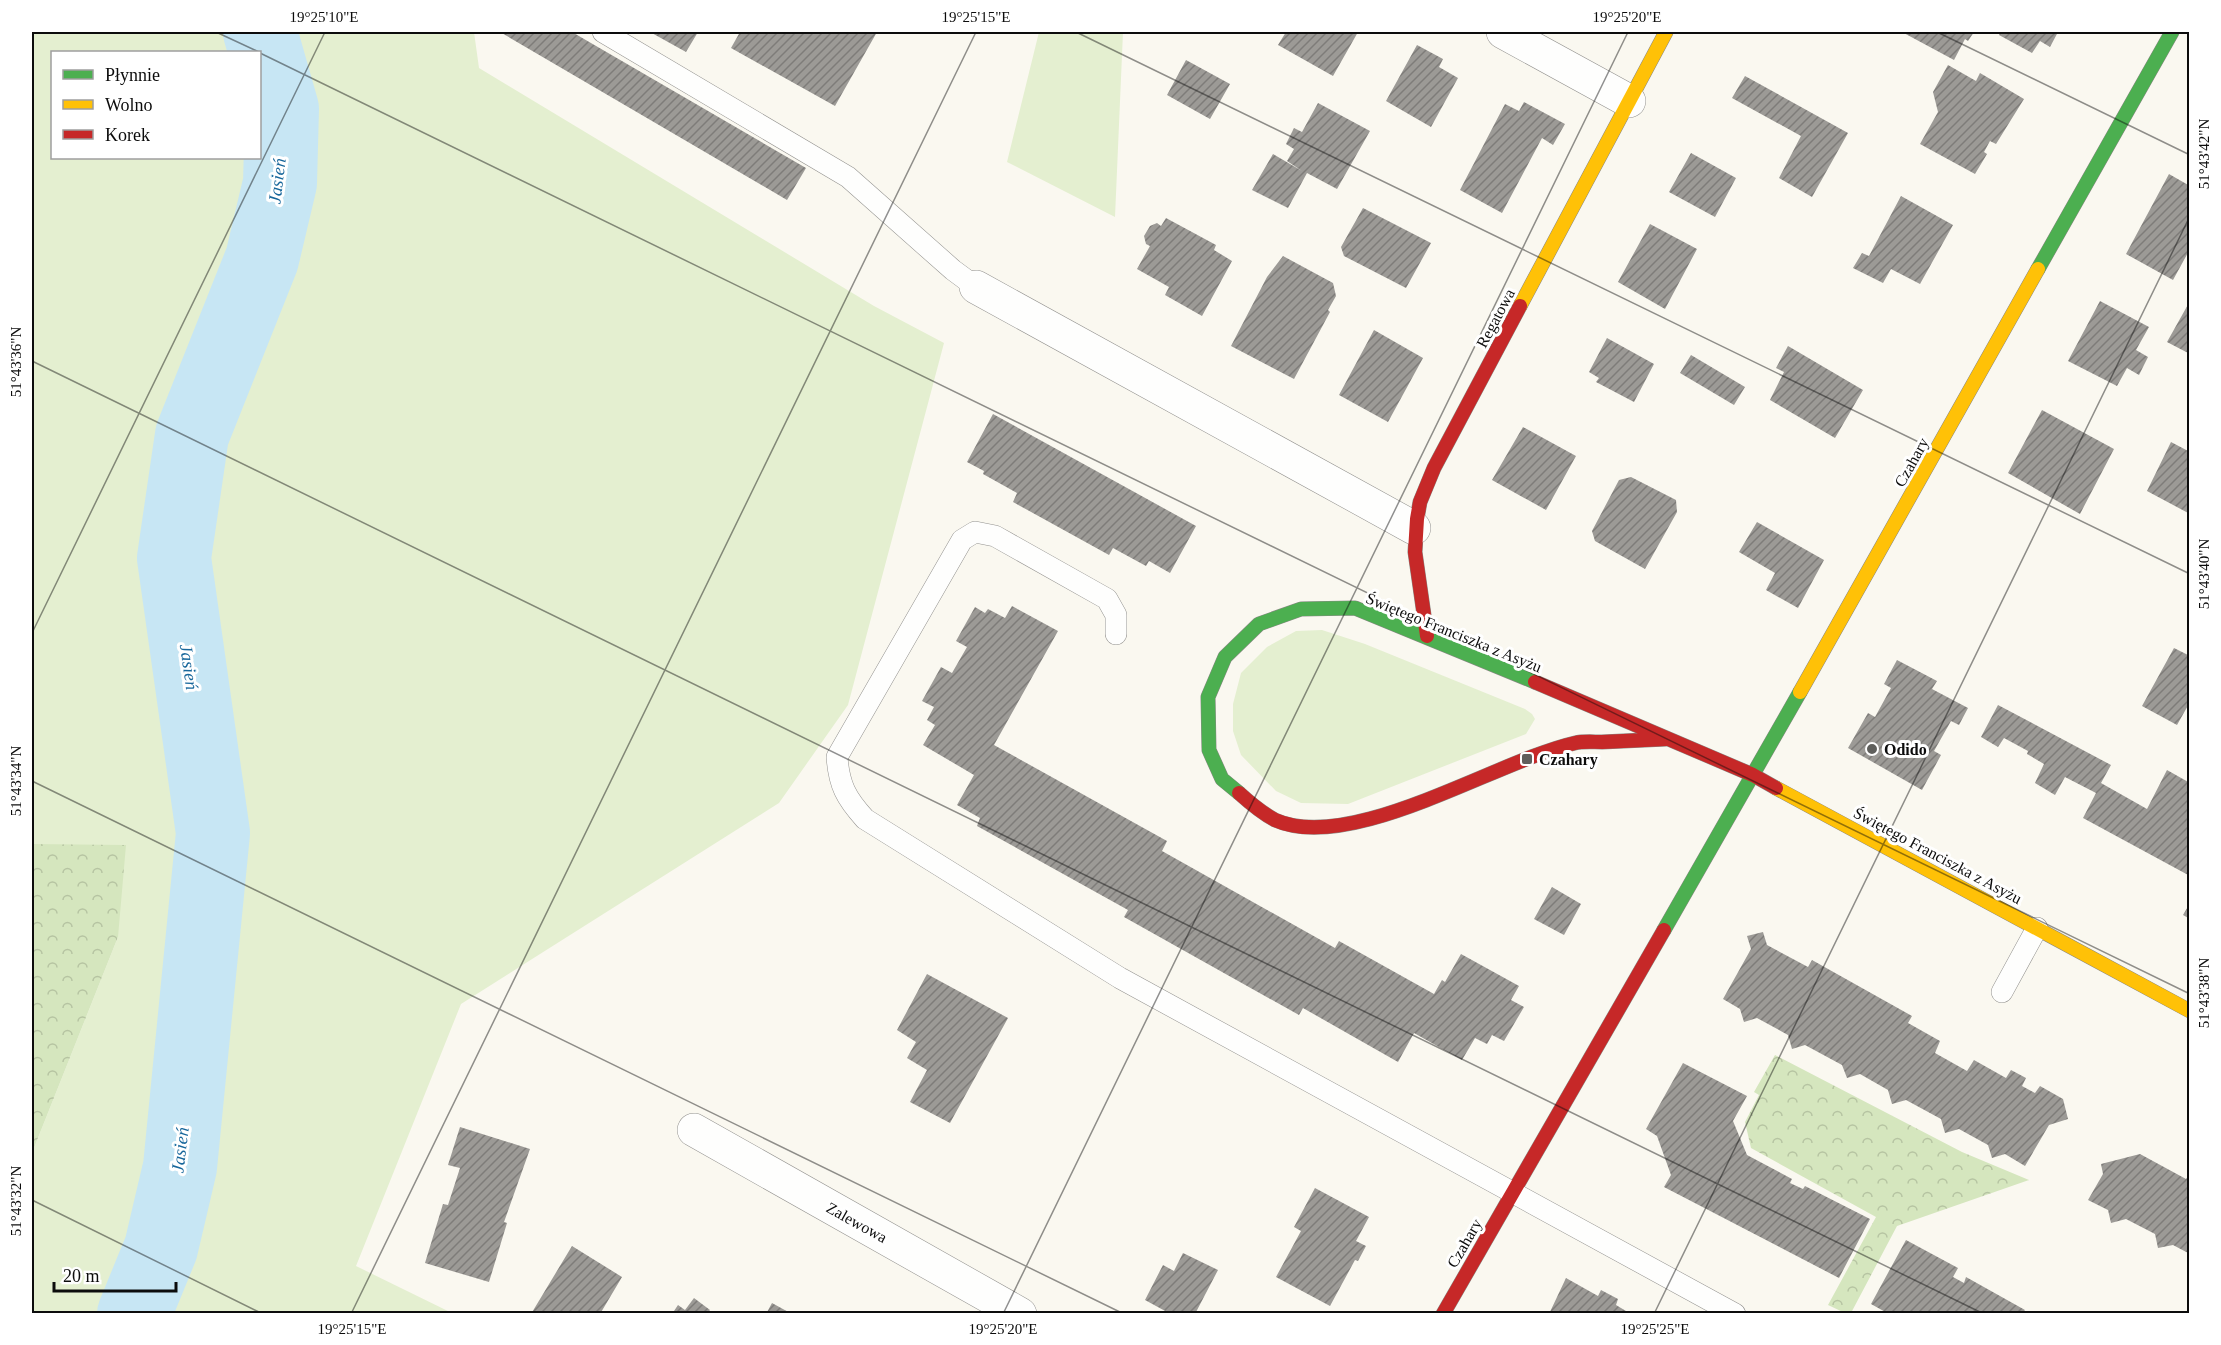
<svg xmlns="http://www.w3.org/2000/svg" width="2221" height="1345" viewBox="0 0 2221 1345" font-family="'Times New Roman',serif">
  <defs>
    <pattern id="forest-crowns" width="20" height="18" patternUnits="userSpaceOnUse" patternTransform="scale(1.5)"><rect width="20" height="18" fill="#d5e6be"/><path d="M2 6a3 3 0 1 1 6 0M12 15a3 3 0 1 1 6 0" fill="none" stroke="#b6c4a2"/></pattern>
    <pattern id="building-hatch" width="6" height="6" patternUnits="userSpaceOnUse" patternTransform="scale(1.5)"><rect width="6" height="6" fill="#9c9a96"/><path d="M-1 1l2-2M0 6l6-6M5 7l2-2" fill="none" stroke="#7e7c79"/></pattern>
  </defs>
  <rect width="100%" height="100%" fill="#faf8f0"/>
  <path fill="#e4efd0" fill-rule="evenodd" d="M32,32H474L479,68L874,306L944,343L848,705L779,803L461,1004L356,1266L452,1313H32V1153L118,937L32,845ZM52,52H260V158H52Z
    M1039,32H1123L1115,217L1007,162Z
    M1322,630L1365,644L1525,709L1532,714L1535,719L1526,734L1348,804L1301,803L1276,791L1241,755L1233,731V704L1241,673L1267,647L1296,631Z"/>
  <path fill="url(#forest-crowns)" d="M32,844L126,845L118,937L32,1153Z
    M1775,1055L1962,1152L2029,1180L1897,1226L1851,1313H1845L1828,1305L1876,1217L1751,1148L1745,1122L1759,1095L1754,1092Z"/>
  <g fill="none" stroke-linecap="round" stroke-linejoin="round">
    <path stroke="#c7e6f4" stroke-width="74" d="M134,1314L161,1248L180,1167L213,833L174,558L192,435L262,259L280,183L282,109L260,32"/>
  </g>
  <path fill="url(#building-hatch)" d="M500,32H572L806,168L787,200Z
    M650,32H698L686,52Z
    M740,32H877L835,106L731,48Z
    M1286,32H1358L1333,76L1278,45Z
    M1902,32H1974L1968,41L1965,39L1954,60Z
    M2001,32H2058L2050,47L2040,41L2032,53L1999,35Z
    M1417,45L1443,59L1439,67L1458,78L1431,127L1386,101Z
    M1186,60L1230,84L1210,119L1167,95Z
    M1948,65L1976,81L1980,73L2024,99L1996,144L1990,141L1984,152L1987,154L1975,174L1920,144L1938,112L1933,92Z
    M1745,76L1848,133L1812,197L1779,178L1801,136L1732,98Z
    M1524,102L1565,124L1553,145L1542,138L1502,213L1460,190L1505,104L1519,111Z
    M1318,103L1370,131L1337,189L1307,173L1288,208L1252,190L1273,154L1302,171L1287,161L1294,149L1286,144L1294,128L1302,132Z
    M1691,153L1736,178L1715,217L1669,192Z
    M2169,174L2190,186V249L2173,280L2126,254Z
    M1901,196L1953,225L1920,284L1891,269L1883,283L1853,268L1862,253L1869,256Z
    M1363,208L1431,243L1406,288L1344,256L1341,247Z
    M1166,218L1216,245L1214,250L1232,261L1202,316L1165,295L1169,287L1137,269L1150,246L1146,244L1144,236L1150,226L1157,223L1161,226Z
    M1650,224L1697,249L1665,309L1618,282Z
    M1283,256L1333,283L1336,296L1328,310L1330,312L1294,379L1231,346L1267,277Z
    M2100,301L2149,327L2136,350L2148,357L2139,375L2127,368L2117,386L2068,361Z
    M2190,301V354L2167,342Z
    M1374,330L1423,358L1388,422L1339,395Z
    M1607,338L1654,364L1634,402L1596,382L1599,378L1589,372Z
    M1788,346L1863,390L1835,438L1770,400L1784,372L1776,368Z
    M1691,355L1745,387L1734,405L1680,373Z
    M2042,410L2114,449L2080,514L2008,473Z
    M993,414L1196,526L1170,573L1149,561L1146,566L1113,548L1109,555L1013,502L1017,493L983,474L984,471L967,462Z
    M1523,427L1576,456L1546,510L1492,480Z
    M2171,442L2190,452V514L2147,491Z
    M1631,477L1676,500L1677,512L1645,569L1595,541L1592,531L1619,480Z
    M1757,522L1824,560L1798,608L1766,590L1775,573L1739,552Z
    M1012,606L1058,631L994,745L1167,841L1162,851L1335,948L1339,941L1434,994L1442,980L1445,982L1461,954L1519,986L1511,1000L1524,1007L1504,1041L1492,1035L1487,1044L1475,1038L1462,1060L1414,1033L1398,1062L1303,1008L1299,1015L1124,917L1128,910L977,826L980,818L957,805L974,775L923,745L935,725L927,720L934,707L922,701L941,667L952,673L967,647L956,641L975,607L985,613L988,609L1005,618Z
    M2174,648L2190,656V702L2177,725L2142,706Z
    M1897,660L1937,681L1932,689L1968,708L1959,725L1951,721L1934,751L1941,755L1922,790L1848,748L1868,713L1875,717L1891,688L1884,684Z
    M1998,705L2111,765L2101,783L2147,809L2167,770L2190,783V876L2083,818L2096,793L2065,777L2055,795L2035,783L2044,764L2027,754L2028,751L2004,738L1998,747L1981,737Z
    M1552,887L1581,904L1564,935L1534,919Z
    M2190,903V919L2183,915Z
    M1763,932L1767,945L1808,967L1812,960L1912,1016L1908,1023L1940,1041L1935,1053L1967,1071L1974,1060L2006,1078L2011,1070L2026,1078L2022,1086L2035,1093L2040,1086L2063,1099L2068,1119L2049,1125L2025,1166L2005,1154L1992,1158L1988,1145L1959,1129L1945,1133L1941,1119L1906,1100L1892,1104L1888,1090L1860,1074L1847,1078L1842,1065L1805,1045L1792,1049L1788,1035L1757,1018L1744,1022L1740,1009L1723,999L1751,949L1747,936Z
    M927,974L1008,1018L950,1123L910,1102L927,1070L907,1058L916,1042L897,1030Z
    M1683,1063L1747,1096L1733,1121L1747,1155L1792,1179L1790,1183L1803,1189L1805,1186L1870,1219L1839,1278L1664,1187L1671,1175L1657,1136L1646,1129Z
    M460,1127L530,1149L504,1222L507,1223L489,1282L425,1263L443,1204L448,1205L460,1168L448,1165Z
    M2140,1154L2186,1179L2190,1174V1254L2173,1245L2158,1248L2155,1234L2126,1219L2111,1223L2108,1210L2088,1200L2103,1174L2101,1164Z
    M1315,1188L1369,1217L1356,1241L1366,1246L1358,1261L1355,1260L1330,1306L1276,1277L1301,1231L1294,1227Z
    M1906,1240L1958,1268L1953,1277L1964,1283L1966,1277L2025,1310L2022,1314H1889L1871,1304Z
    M572,1246L622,1277L600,1314H531Z
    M1183,1253L1218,1270L1195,1314H1166L1167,1312L1145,1300L1163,1265L1174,1271Z
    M1566,1278L1598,1296L1601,1290L1618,1299L1616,1305L1631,1314H1549Z
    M694,1298L710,1310L707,1314H672L678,1305L685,1310Z
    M772,1303L792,1314H766Z"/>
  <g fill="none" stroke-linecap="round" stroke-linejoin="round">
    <g stroke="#93928f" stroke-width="22">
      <path id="lane" d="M603,32L848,177L953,270L976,287
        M1116,634V615L1107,599L995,536L975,532L962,540L837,757C839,785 846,798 865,819L1120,978L1735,1314
        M2002,992L2037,928"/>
    </g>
    <g stroke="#93928f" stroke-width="34">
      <path id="street" d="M1503,32L1629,101
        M976,287L1414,528
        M694,1130L1020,1314"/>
    </g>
    <g stroke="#8a8985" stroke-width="15">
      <path id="fast" d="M2038,269L2172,32
        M1239,793L1222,779L1209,750L1208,697L1225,657L1259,624L1301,609L1355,608L1535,682
        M1664,930L1800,692"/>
    </g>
    <g stroke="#8a8985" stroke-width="15">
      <path id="slow" d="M1520,306L1666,32
        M1800,692L2038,269
        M1776,788L2190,1011"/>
    </g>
    <g stroke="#8a8985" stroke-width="15">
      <path id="jam" d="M1427,636L1415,552L1417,519L1420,502L1434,468L1520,306
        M1535,682L1753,775L1776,788
        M1239,793C1250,803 1262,813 1275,820C1351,854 1496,761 1575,743C1583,741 1593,742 1602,742C1623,741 1645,740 1666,739
        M1443,1314L1664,930"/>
    </g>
    <use href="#lane" stroke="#fefefd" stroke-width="21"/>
    <use href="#street" stroke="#fefefd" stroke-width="33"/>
    <use href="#fast" stroke="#4caf50" stroke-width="14"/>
    <use href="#slow" stroke="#ffc107" stroke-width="14"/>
    <use href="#jam" stroke="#c62828" stroke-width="14"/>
  </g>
  <path fill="none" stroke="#0c0c0c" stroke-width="1.5" stroke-opacity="0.45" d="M216,32L259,52M1076,32L2190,574M1937,32L2190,155M260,53L2190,994M32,361L1984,1314M32,633L325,32M32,781L1124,1314M32,1200L263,1314M351,1314L976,32M1003,1314L1628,32M1654,1314L2190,216"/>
  <g fill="#5f5f5c" stroke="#fff" stroke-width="2">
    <circle cx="1872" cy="749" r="6"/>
    <rect x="1521" y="753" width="12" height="12" rx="3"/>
  </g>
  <g text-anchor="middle" stroke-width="6" stroke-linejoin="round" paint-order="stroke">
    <g font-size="16" fill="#0c0c0c" stroke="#fff">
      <text transform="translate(1495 318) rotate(-62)" y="6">Regatowa</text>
      <text transform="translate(1911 462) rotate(-61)" y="6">Czahary</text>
      <text transform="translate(1454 632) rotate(22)" y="6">Świętego Franciszka z Asyżu</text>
      <text transform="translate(1938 855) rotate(28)" y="6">Świętego Franciszka z Asyżu</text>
      <text transform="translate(857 1222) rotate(29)" y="6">Zalewowa</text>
      <text transform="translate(1464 1243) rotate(-60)" y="6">Czahary</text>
    </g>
    <g font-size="16" font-weight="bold" fill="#0c0c0c" stroke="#fff" text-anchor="start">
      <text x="1884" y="755">Odido</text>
      <text x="1539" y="765">Czahary</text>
    </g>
    <g font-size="18" font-style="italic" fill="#18679b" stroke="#fff">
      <text transform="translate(277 181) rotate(-83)" y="6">Jasień</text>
      <text transform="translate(189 667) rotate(82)" y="6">Jasień</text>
      <text transform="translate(180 1150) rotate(-83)" y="6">Jasień</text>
    </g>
  </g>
  <rect width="2221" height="1345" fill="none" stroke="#ffffff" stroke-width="66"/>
  <rect x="51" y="51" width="210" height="108" fill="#ffffff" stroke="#9e9e9e" stroke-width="1.5"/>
  <rect x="63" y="70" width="30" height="9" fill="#4caf50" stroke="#9e9e9e" stroke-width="1.5"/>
  <text x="105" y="81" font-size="18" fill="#0c0c0c">Płynnie</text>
  <rect x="63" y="100" width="30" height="9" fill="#ffc107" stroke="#9e9e9e" stroke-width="1.5"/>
  <text x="105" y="111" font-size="18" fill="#0c0c0c">Wolno</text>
  <rect x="63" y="130" width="30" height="9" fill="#c62828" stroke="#9e9e9e" stroke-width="1.5"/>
  <text x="105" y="141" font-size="18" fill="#0c0c0c">Korek</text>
  <path d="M54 1282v9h122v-9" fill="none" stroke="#0c0c0c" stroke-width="3"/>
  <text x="63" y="1282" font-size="18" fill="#0c0c0c" stroke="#ffffff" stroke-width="4.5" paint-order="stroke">20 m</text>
  <rect x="33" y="33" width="2155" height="1279" fill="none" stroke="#0c0c0c" stroke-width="2"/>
  <g font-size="15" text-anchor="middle" fill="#0c0c0c">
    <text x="324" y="22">19°25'10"E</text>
    <text x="976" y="22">19°25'15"E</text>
    <text x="1627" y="22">19°25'20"E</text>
    <text transform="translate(2204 154) rotate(-90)" y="5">51°43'42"N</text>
    <text transform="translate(16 362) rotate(-90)" y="5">51°43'36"N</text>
    <text transform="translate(2204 574) rotate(-90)" y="5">51°43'40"N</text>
    <text transform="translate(16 781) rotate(-90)" y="5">51°43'34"N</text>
    <text transform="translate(2204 993) rotate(-90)" y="5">51°43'38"N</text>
    <text transform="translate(16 1201) rotate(-90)" y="5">51°43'32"N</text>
    <text x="352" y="1334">19°25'15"E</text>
    <text x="1003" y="1334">19°25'20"E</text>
    <text x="1655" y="1334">19°25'25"E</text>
  </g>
</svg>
